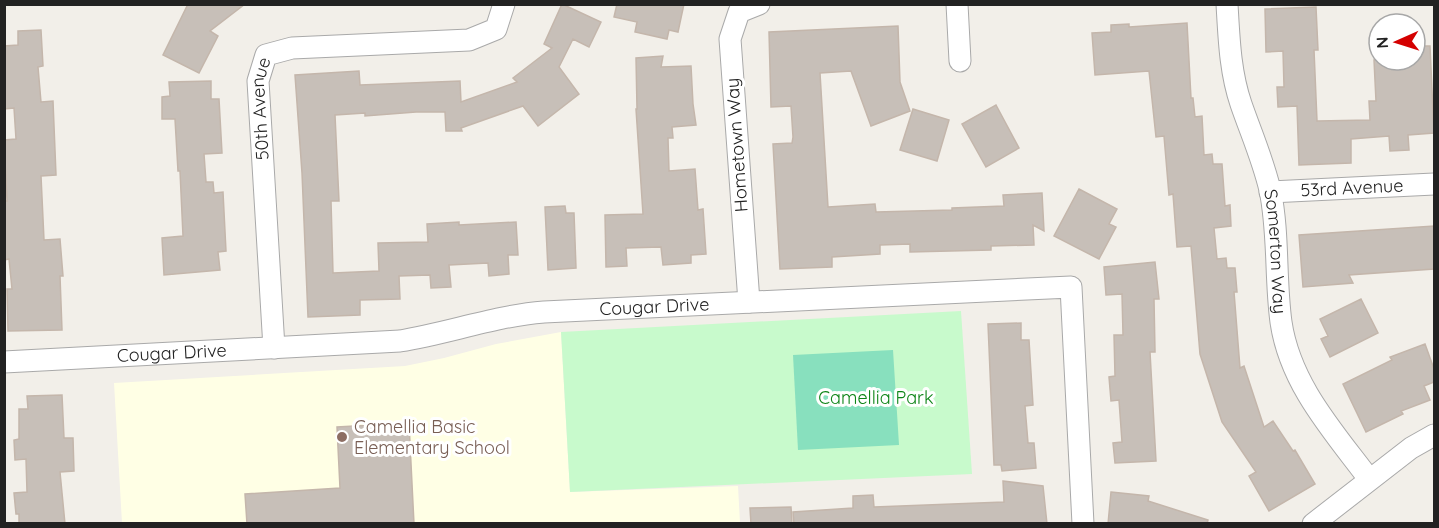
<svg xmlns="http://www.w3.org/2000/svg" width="1439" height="528" viewBox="0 0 1439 528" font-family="Quicksand,sans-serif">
  <rect width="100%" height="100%" fill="#f2efe9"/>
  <path fill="#ffffe5" d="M561,332L570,492L738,486L740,523H122L114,383L405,366L444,358L496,344Z"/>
  <path fill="#c8facc" d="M961,311L972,474L570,492L561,332Z"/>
  <path fill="#88e0be" d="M893,350L899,445L798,450L793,355Z"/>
  <path fill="#c7bfb8" stroke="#c4b6ab" stroke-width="1.5" d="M188,4H245L210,31L218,36L199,73L163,55Z
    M562,4L601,22L589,47L573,39L559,67L579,94L538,126L523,106L461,128L462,131H446L445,112H416L365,116V113L335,115L339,201H331L333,273L379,271L378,243L428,242L427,224L459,222V225L516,222L518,255H508L509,274L489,276L488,263L449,265L451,287L431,288L430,275L399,276L400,299L360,300V315L308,317L302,173L295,75L359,71L360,85L460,81L461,102L517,82L513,78L552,48L544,44Z
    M617,4H684L678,32L669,30L667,39L635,32L637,22L614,17Z
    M1316,7L1318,50H1314L1317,121L1370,120L1369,101H1376L1374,60H1415V46H1430L1434,133L1408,135L1409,150L1390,151L1389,136L1351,139V163L1299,165L1297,106L1278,107L1277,87H1284L1283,51L1266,52L1265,9Z
    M1187,23L1191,98H1193L1195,117L1202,116L1204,155L1212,154L1213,164H1222L1225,206L1230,205L1231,226L1214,228L1217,259L1226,258L1227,268H1235L1237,292H1234L1240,368L1244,366L1264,427L1273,421L1293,451L1295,450L1315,484L1269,511L1249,476L1256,472L1222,422L1200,354L1191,246L1177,247L1173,194L1169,195L1164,136L1156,137L1149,71L1095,75L1092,33L1111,32V25L1129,24V27Z
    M898,26L900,82L910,111L871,126L851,71L820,73L828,207L875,204L876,212L952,210V208L1004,206L1003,195L1042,193L1044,231L1033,225L1034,245L991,246V250L910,252V244L880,245V254L832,257V267L780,269L773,144L792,143L793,137L791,106L771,107L769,32Z
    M41,30L43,66L38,67L41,102L53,101L56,175L41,176L44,240L60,239L63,276H60L62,330L8,331L7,289H12L9,259L4,260V201H7L4,140L16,139L14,108L4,109V46L18,45V31Z
    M663,56L661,67L691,66L693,104L696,125L672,127L673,138H668L669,171L695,169L698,210L703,209L706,254L691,255V263L663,265L661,247L626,248L627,266L606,267L605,215L643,214L636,109H637L636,58Z
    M211,81V99H219L222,153L204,154L206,182H213L214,193L223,192L226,251L218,252L220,270L164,275L162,238L183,236L180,171H178L175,119H162V97L170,96L169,82Z
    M996,105L1019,148L986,167L962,124Z
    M913,109L949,120L937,161L900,150Z
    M1079,189L1117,209L1109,224L1116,227L1099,259L1054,236Z
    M565,206L566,213H574L576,268L548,270L545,207Z
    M1434,226V269L1349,275L1353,283L1303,287L1299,235Z
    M1155,262L1159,299H1154L1155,352H1150L1156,461L1115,463L1113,443L1122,442L1119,400L1111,401L1109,377L1115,376L1114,335H1123L1122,294L1106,295L1104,267Z
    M1361,299L1378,333L1330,357L1321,339L1328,336L1320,319Z
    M1021,323V340H1029L1033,405L1025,406L1028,443H1034L1036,468L1002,471L1001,465H994L988,324Z
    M1425,344L1434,369V382L1424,386L1430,400L1401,411L1403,414L1366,432L1343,384L1392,360L1390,357Z
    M62,395L64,438H73L74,471L60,472L65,524H19V514H16L14,493L27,492L26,459L15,460L14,440L19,439V409H28L27,396Z
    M409,423L414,524H247L245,494L340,488L337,427Z
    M1003,481L1043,486L1047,524H794L793,512L853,508V496L873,495L874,507L1004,502Z
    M1111,492L1149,496L1148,501L1208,520L1207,524H1108Z
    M791,507L792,524H751L750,508Z"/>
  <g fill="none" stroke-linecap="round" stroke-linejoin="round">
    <g stroke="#a9a9a9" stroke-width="23">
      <g id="minor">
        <path d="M957,4L960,61"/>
        <path id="s1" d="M1227,4C1229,38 1230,72 1241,104C1251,133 1263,160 1270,190C1279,233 1275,278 1281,322C1290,384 1333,431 1369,479"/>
        <path id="s2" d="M1270,192L1434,184"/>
        <path d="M749,302L730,39L739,12L759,4"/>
        <path id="s3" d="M274,348L258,81L266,55L292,48L469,40L496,29L504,4"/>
        <path id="s4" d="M4,362L400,341C449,333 495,316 544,312L1071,287L1083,524"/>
        <path d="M1313,524L1411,448L1434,435"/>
      </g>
    </g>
    <use href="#minor" stroke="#fff" stroke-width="21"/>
  </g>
  <circle fill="#8d6e63" stroke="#fff" stroke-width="2" cx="342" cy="437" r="6"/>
  <g text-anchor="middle" stroke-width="6" stroke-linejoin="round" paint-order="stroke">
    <g font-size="18" fill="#222" stroke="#fff">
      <text dy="6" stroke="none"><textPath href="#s3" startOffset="240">50th Avenue</textPath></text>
      <text transform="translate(737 145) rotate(-94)" y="6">Hometown Way</text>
      <text dy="6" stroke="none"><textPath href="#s2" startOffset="82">53rd Avenue</textPath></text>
      <text dy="6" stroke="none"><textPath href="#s1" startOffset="254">Somerton Way</textPath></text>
      <text dy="6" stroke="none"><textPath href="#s4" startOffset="654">Cougar Drive</textPath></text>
      <text dy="6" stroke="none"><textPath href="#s4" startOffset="168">Cougar Drive</textPath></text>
    </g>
    <g font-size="18" fill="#0c8416" stroke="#fff">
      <text x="876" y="404">Camellia Park</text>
    </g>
    <g font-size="18" fill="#785e54" stroke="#fff" text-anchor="start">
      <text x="354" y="433">Camellia Basic<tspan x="354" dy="21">Elementary School</tspan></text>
    </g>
  </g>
  <rect width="1439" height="528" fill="none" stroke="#222222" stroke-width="12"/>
  <g transform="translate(1397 42) rotate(267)"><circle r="28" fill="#ffffff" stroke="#a7a7a7" stroke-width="1.5"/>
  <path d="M0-4.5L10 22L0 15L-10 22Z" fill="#d40000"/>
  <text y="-9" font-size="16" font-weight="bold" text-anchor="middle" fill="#222222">N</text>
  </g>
</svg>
